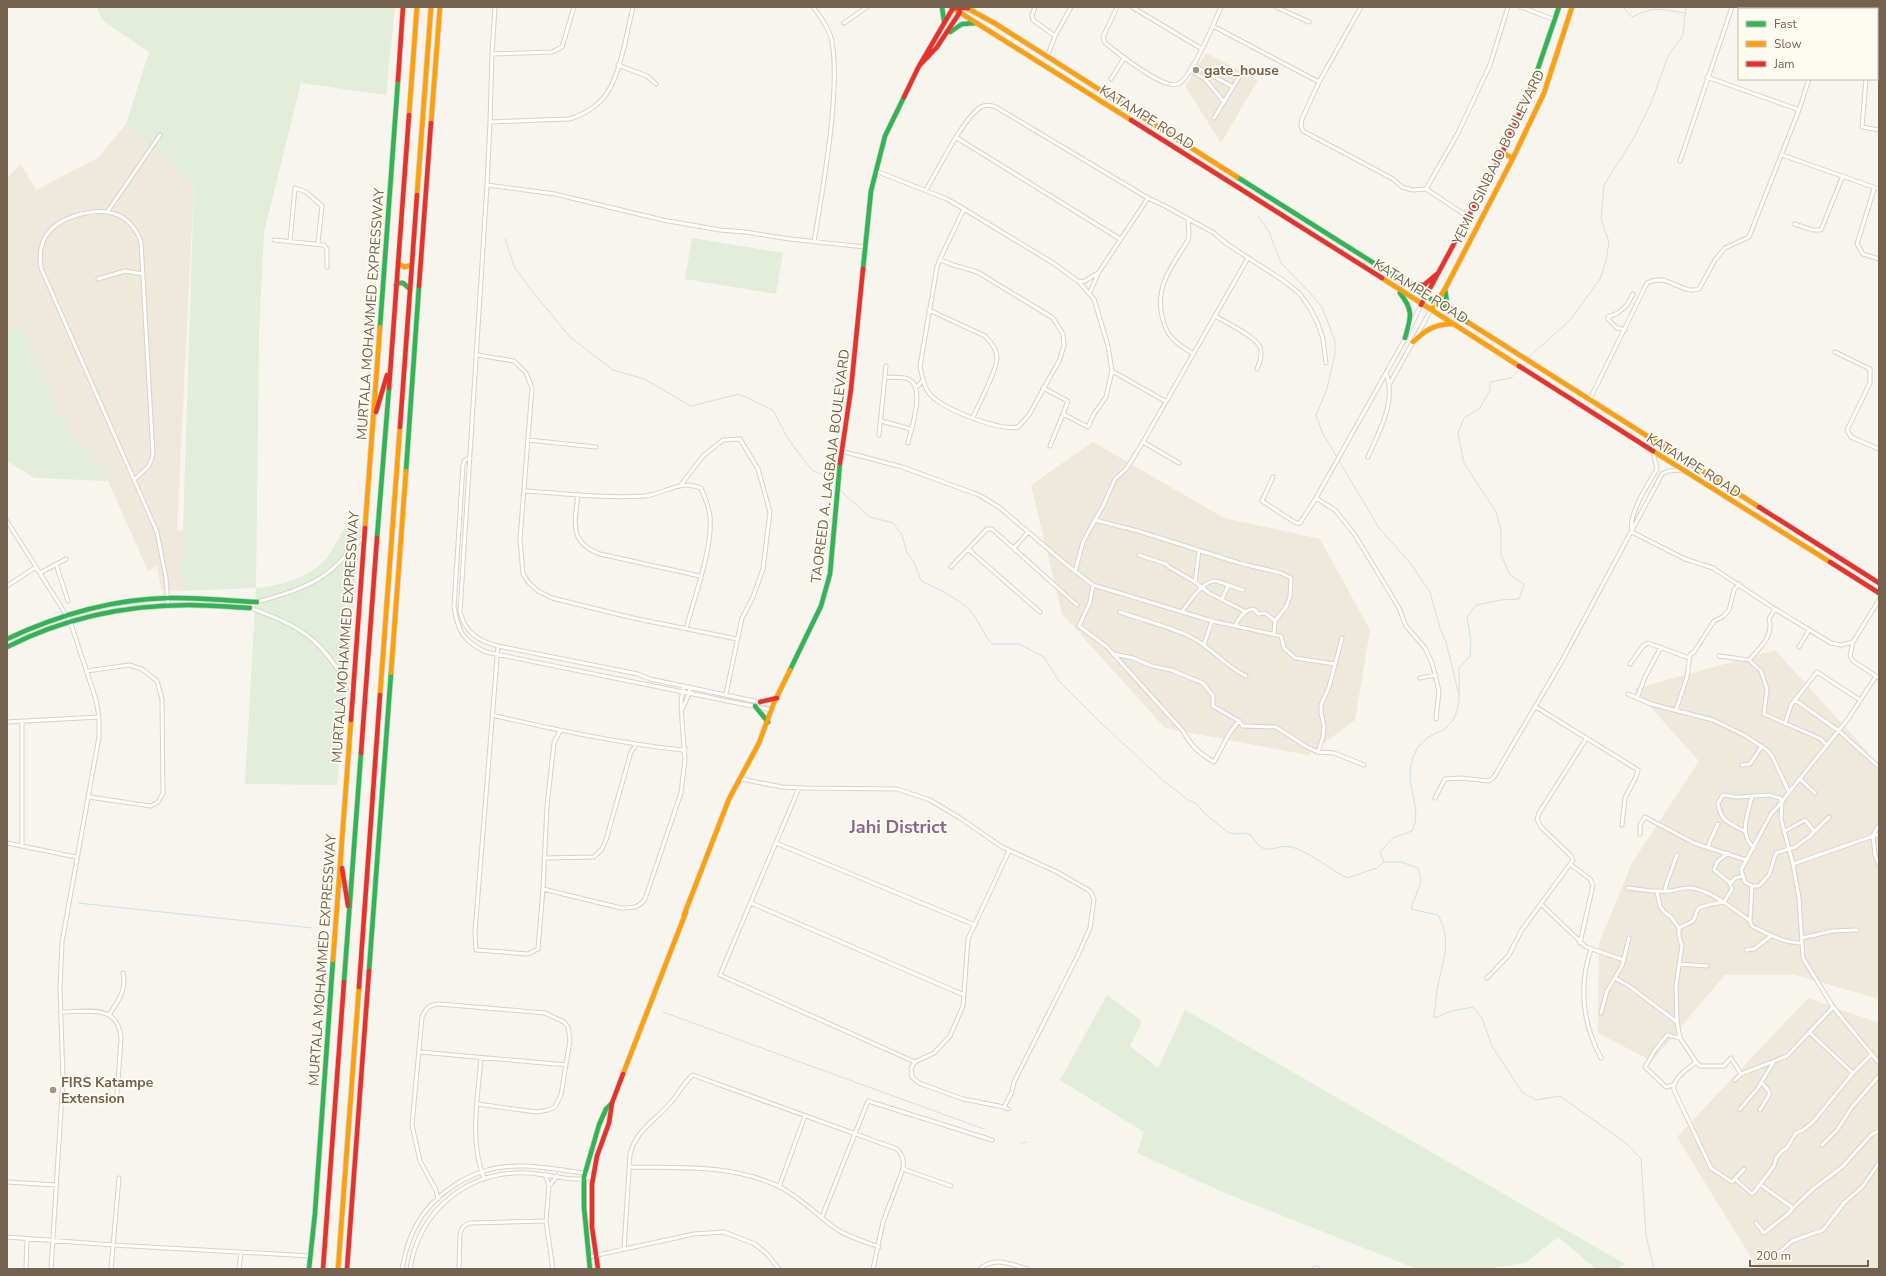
<svg xmlns="http://www.w3.org/2000/svg" width="1886" height="1276" viewBox="0 0 1886 1276" font-family="'Nunito Sans',sans-serif">
  <rect width="100%" height="100%" fill="#f7f5ee"/>
  <path fill="#efe9dc" d="M1206,53L1258,80L1221,143L1185,86Z
    M126,124L194,184L177,530L186,531L181,591L161,590L157,566L148,571L108,481L61,419L23,330L7,323V178L21,164L36,190L98,158Z
    M1093,442L1224,518L1320,539L1370,630L1355,720L1308,755L1165,728L1062,614L1031,485Z
    M1775,650L1866,750L1879,773V999L1795,975H1725L1652,1061L1598,1033L1599,943L1632,863L1699,761L1634,689Z
    M1808,998L1879,1023V1269H1758L1677,1137Z"/>
  <path fill="#e2eed9" d="M96,7H395L386,95L301,83L264,232L259,336L256,588C280,586 313,577 328,556C334,546 340,536 346,526L361,527L337,785L245,784L256,588L181,591L194,184L126,124L149,52L103,21Z
    M692,238L783,253L776,294L685,279Z
    M7,323L23,330L61,419L108,481L35,478L7,461Z
    M1107,995L1142,1021L1130,1046L1158,1068L1185,1010L1625,1264L1617,1269H1596L1558,1237L1525,1263L1484,1269H1417L1225,1193L1137,1153L1144,1132L1060,1080Z"/>
  <g fill="none" stroke-linecap="round" stroke-linejoin="round">
    <path stroke="#d0e1e7" stroke-width="1" d="M1623,7L1632,17C1656,5 1660,10 1685,13
      M1258,216L1269,232L1281,263L1313,296L1323,309L1335,341V354L1327,389L1316,415L1322,432L1379,528L1411,564L1430,592L1440,628L1446,642L1459,695
      M505,239L515,268L532,291L570,337L613,370L644,379L691,406L739,394L773,410L787,437L803,459L813,471L822,474L837,487
      M1527,359L1571,319L1600,279L1606,261L1609,242L1601,219L1604,185L1635,136L1652,101L1668,56L1683,35L1686,7
      M1520,368L1511,378L1490,382V390L1480,408L1464,418L1458,433L1464,463L1496,512L1501,531V555L1510,575L1524,584L1519,599L1501,600L1476,605L1467,617L1471,641L1470,656L1459,668C1459,687 1463,713 1447,727C1445,730 1439,731 1436,733C1422,740 1414,749 1411,765C1406,788 1423,810 1412,831L1393,838L1380,852L1384,862H1401L1418,868L1421,881L1411,909L1438,915C1453,941 1442,963 1437,990C1436,999 1435,1008 1434,1018L1452,1011L1473,1007L1482,1018L1492,1046L1522,1092L1536,1100L1560,1096L1627,1144L1641,1159L1646,1235L1654,1269
      M839,489L870,517L893,523L902,535L907,553L914,562L921,581C938,589 965,601 975,617C981,626 984,635 992,644H1019L1044,657L1059,681L1102,724L1165,782L1188,800L1197,804L1205,814L1229,833L1236,834L1244,833L1251,835C1267,862 1274,841 1295,848C1313,855 1330,869 1347,878L1377,868L1384,862
      M78,903L312,928
      M663,1012L984,1129
      M1021,1143L1026,1142"/>
    <g stroke="#d7d2cc" stroke-width="5">
      <path id="street" d="M495,7L492,54L552,52L562,47L574,7
        M813,7C821,17 830,29 832,42C836,66 834,93 832,118C828,159 821,201 814,242
        M1035,7L1032,15L1033,20L1055,36
        M1117,7L1103,37L1105,43C1118,53 1163,90 1178,84C1191,79 1215,21 1221,7
        M1132,7L1202,49
        M1276,7L1309,22
        M1361,7L1319,82L1302,119L1301,126L1303,131L1393,179L1402,187L1413,190L1426,189L1470,218
        M1521,7L1555,20
        M1828,9V7
        M844,23L867,7
        M1213,26L1319,82
        M1877,27H1879
        M492,54L490,122L569,119C583,115 599,106 607,93C621,72 627,32 633,7
        M1047,57L1055,36L1071,7
        M618,65L647,76L656,84
        M1193,65L1233,87L1214,118
        M1190,70L1206,80L1224,102
        M1877,73H1879
        M1707,77L1799,110
        M1111,79L1124,58
        M1866,79L1862,127L1879,130
        M1233,87L1241,74
        M490,122L487,185L555,194L663,220L720,230L745,232L790,239L865,247
        M957,138L1120,239
        M1782,155L1879,189
        M1680,161L1732,7
        M876,171L947,199L964,209L940,259L937,267L920,366C922,375 923,386 929,393C941,409 999,431 1018,427L1029,415L1060,359L1064,345L1063,334L1053,318L979,273C966,267 952,267 940,259
        M487,185L460,612C465,632 478,641 498,646L638,674L650,679L773,705
        M1426,189L1458,133L1490,65L1508,7
        M1874,189L1857,244L1863,254L1879,259
        M926,190C938,170 963,118 981,107C986,104 991,105 996,107L1148,198L1165,206L1214,233L1227,244L1284,281L1299,293L1310,308L1318,324L1323,339L1326,363
        M964,209L1053,263L1079,282L1094,299L1108,346L1112,371L1106,397L1094,414L1088,427L1063,414L1050,446
        M108,211L160,135
        M1188,220L1189,233L1188,240C1173,265 1155,285 1162,316C1164,324 1166,332 1172,338C1178,345 1187,350 1194,354
        M1794,224L1813,230H1821L1842,178
        M274,240L324,245L327,249V267
        M290,241L295,188L306,192L322,206L318,243
        M98,279L125,271L143,274
        M1079,282L1085,281L1098,273
        M1090,292L1099,272L1148,198
        M929,310L985,336C991,342 997,349 997,358C997,370 979,404 973,417
        M1215,316C1225,322 1255,336 1260,347C1263,354 1260,362 1257,369
        M1409,330L1421,305
        M1625,330L1617,328L1608,319V317L1618,313L1627,305L1633,294
        M1835,352L1870,369V383L1847,430L1851,437L1879,449
        M477,355L514,361L526,373L532,388L520,539L523,574L529,583L538,591L552,598L633,618L737,639
        M1112,371L1165,401
        M1386,373L1316,498L1335,510L1355,535L1399,608L1406,626L1425,648L1432,663L1439,691L1436,719
        M885,377C892,378 904,376 910,380C925,388 911,430 908,443
        M1390,383L1431,310
        M916,388L923,380
        M1043,388L1068,401L1063,414
        M1590,399L1647,283C1668,272 1681,295 1699,289L1715,260L1725,248L1749,237L1799,110L1809,79
        M881,421L911,429
        M879,435L886,366
        M528,440L596,447
        M1143,442L1179,463
        M841,451L902,467L979,495L999,507L1067,565L1093,585L1212,621L1281,636L1284,648L1295,658L1335,664
        M1368,457C1379,431 1397,402 1386,373L1406,337
        M469,458L464,461L463,465L454,607C458,631 463,641 486,652L772,710
        M1273,477L1262,501L1296,523H1300L1316,498
        M135,479L149,466L153,455L141,242C131,214 108,207 81,214C53,221 36,237 41,268L157,532L166,578L168,605
        M680,486L703,456L723,440L740,439L758,469L770,512L763,569L753,597L742,618L726,694
        M524,491C562,493 607,499 645,496C665,494 680,479 701,488C705,497 709,507 710,517C713,548 694,598 686,629
        M578,494C575,522 568,542 600,554L700,576
        M1095,520L1103,506L1115,479L1127,468L1143,442L1248,258
        M7,521L70,621L96,700L99,717V737L62,942L60,988L63,1079L51,1269
        M1632,532L1685,559L1713,568L1775,609L1831,643L1841,645L1853,642
        M1632,532C1628,513 1648,485 1657,469L1653,452
        M1014,548L1028,532
        M968,549L1040,612
        M1139,555L1166,564L1169,567L1195,582L1209,593L1246,612
        M56,564L68,601
        M951,567L987,529H992L1077,605
        M1075,572L1083,542L1095,520L1138,531L1239,563L1281,573L1291,578L1290,597L1286,607L1275,621L1274,634
        M40,573L66,559
        M1195,582L1199,551
        M1093,585L1090,602L1079,626L1107,647L1183,731C1191,746 1200,754 1214,762L1229,734L1239,721L1243,726L1276,727L1307,747L1318,752L1334,753L1364,765
        M7,586L36,567
        M1222,599L1228,586
        M1879,600L1853,642L1850,656L1853,661L1879,678
        M257,602C281,595 305,589 326,574C340,564 351,550 363,537
        M250,608C308,629 320,640 352,691
        M1120,612C1142,620 1171,627 1191,637C1211,647 1225,666 1246,676
        M1182,612C1188,603 1204,579 1216,581C1225,583 1234,588 1243,590
        M1235,626C1238,619 1245,609 1254,609L1258,614L1265,613L1275,621
        M1204,645L1212,621
        M498,646L475,932L476,950L528,954L538,949L543,889L547,806L554,743L560,731
        M1799,647L1809,630
        M1114,654L1133,658L1152,666L1171,670L1203,683L1213,696V706L1239,721
        M1719,656L1749,660L1761,671L1767,689L1764,714L1821,739L1827,746
        M1749,660C1760,648 1774,636 1769,619L1775,609
        M1630,664L1643,646L1648,643L1689,658
        M87,671L129,665L142,669L157,681L162,699L163,793L158,802L151,806L89,797
        M1876,676L1848,719L1786,796L1782,802L1781,819L1793,864L1799,898L1803,958L1833,1007L1879,1063
        M1420,678L1436,675
        M1628,694L1651,704L1713,720L1744,735L1767,750L1772,756L1789,792
        M1637,698L1645,677L1661,647
        M1795,700L1839,731L1879,767
        M1536,707L1638,770L1636,777L1625,798L1622,825
        M683,708L689,693L690,687
        M1676,710L1687,677L1690,655L1694,652L1714,621L1724,616L1729,610L1734,590L1739,584
        M492,715C555,730 617,743 682,750L685,748
        M22,721V845
        M7,722L99,717
        M1785,724L1791,705L1817,672L1860,700
        M1318,752L1323,737L1324,725L1321,713V705L1329,687L1342,638
        M1742,765L1750,764L1762,746
        M741,779L782,787L804,788L897,789L930,800L960,818L1002,847L1057,872L1090,891L1094,899L1090,928L1079,953L1014,1082L1012,1092L1004,1107
        M1800,779L1815,793
        M799,788L720,975L915,1062L934,1053L950,1036L963,1006L968,939L1009,851
        M1752,796C1748,815 1738,833 1754,848
        M1435,798L1445,779L1461,778L1489,781L1494,777L1563,659L1662,474L1668,471L1681,470
        M1879,825L1873,835L1875,855L1879,865
        M1744,831C1728,822 1721,822 1718,803L1723,795L1737,797L1769,795L1780,798L1782,802L1771,814L1741,870L1745,882L1752,886L1750,921
        M1785,831L1805,820L1814,831
        M1640,834V825L1645,817L1694,843L1746,860
        M7,843L76,857
        M776,843L975,925
        M1708,848L1710,841L1718,824
        M544,858L594,857L602,849L606,840L631,752L636,745
        M1793,864L1879,834
        M1571,865L1590,879L1593,885L1580,943
        M1730,884L1735,878L1743,876
        M1752,886H1759L1769,875L1776,853L1795,847L1810,836L1829,817
        M1628,888C1642,890 1655,892 1669,891C1676,891 1683,887 1690,888C1709,889 1735,910 1750,921L1752,926C1768,934 1783,943 1802,943
        M543,889L621,908C632,908 639,908 645,899L681,793L685,759L682,721L681,700L684,686
        M1665,891L1666,885L1677,855
        M1657,892L1660,906L1664,912L1671,917L1679,928V937L1682,946L1676,985L1677,1022L1680,1038L1696,1062C1688,1069 1672,1078 1674,1090L1711,1168L1732,1182L1744,1169
        M751,903L964,995
        M1541,904L1586,947L1624,960
        M1679,928L1693,921C1695,918 1696,913 1698,909C1700,906 1719,903 1724,902L1732,889L1729,882L1714,870L1717,862L1728,853
        M1802,938L1832,931L1857,930
        M1591,949C1578,987 1582,1022 1601,1058
        M1746,950L1754,949L1771,936
        M1680,964L1707,966
        M1487,978L1509,955L1521,931L1573,860L1571,856L1541,827L1537,819L1539,813L1586,739
        M1615,978L1629,986L1677,1022
        M61,1012C87,1012 119,1003 121,1039L117,1095
        M1601,1013L1607,991L1622,966L1629,938
        M109,1015C118,1001 127,990 123,973
        M1809,1032L1853,1073
        M420,1052L566,1065
        M481,1058C478,1097 469,1141 484,1178
        M915,1062L911,1068L912,1077L919,1083L963,1099L1004,1107L1008,1109
        M1696,1062L1700,1066H1724L1731,1058L1741,1074L1787,1056L1833,1007
        M1735,1080L1741,1074
        M1673,1085L1666,1087L1645,1067L1655,1050L1667,1035L1680,1038
        M1740,1109L1758,1088L1773,1063
        M1760,1110L1769,1095V1091L1761,1082
        M1822,1145L1837,1130L1852,1107L1879,1076
        M629,1167C680,1168 731,1164 778,1186C797,1195 815,1213 832,1226C845,1236 863,1241 879,1247
        M903,1169L951,1186
        M545,1174L549,1186L546,1221L553,1269
        M1735,1179L1752,1194L1755,1191L1774,1166L1776,1158L1783,1150L1786,1149L1796,1133L1803,1130L1813,1122L1853,1073L1872,1054
        M7,1182L56,1185
        M1761,1185L1793,1208L1813,1189L1842,1167L1872,1134L1879,1131
        M549,1186L557,1176
        M779,1187L805,1116
        M438,1199L436,1190L420,1161L412,1125L422,1017C426,1008 429,1005 439,1004L545,1013L564,1022L568,1027L570,1040L561,1095L555,1107L548,1110L536,1112L477,1104
        M822,1217L868,1101L992,1140
        M1756,1223L1764,1233L1789,1213L1793,1208
        M7,1237L113,1245L311,1256
        M624,1249L630,1154C637,1128 657,1120 672,1101C679,1093 684,1082 693,1075L897,1149C903,1156 904,1160 903,1169L883,1222L873,1269
        M1774,1254L1782,1250L1792,1241L1823,1230L1844,1203L1863,1186L1879,1163
        M588,1257L694,1234L724,1232L755,1244L767,1254L779,1269
        M1315,1268L1318,1269
        M26,1269L27,1239
        M111,1269L119,1178
        M239,1269L241,1252
        M402,1269C404,1259 406,1249 410,1239C426,1196 472,1166 518,1166C540,1165 563,1171 585,1173L592,1177
        M410,1269C419,1210 468,1170 528,1173C547,1174 575,1183 592,1177
        M459,1269L460,1234C462,1227 464,1225 470,1223L546,1221
        M980,1269C994,1256 1011,1264 1027,1269"/>
    </g>
    <g stroke="#d5d1c9" stroke-width="6">
      <path id="fast" d="M942,7L944,21
        M950,32L962,24L976,23
        M1534,80L1559,7
        M1237,177L1469,323
        M863,269L871,191L885,136L904,97
        M396,285L398,283H403L410,289
        M1445,289L1447,303L1452,312
        M1400,293C1414,311 1411,317 1405,338
        M380,327L398,80
        M406,471L419,286
        M377,538L389,388
        M7,639C58,615 112,599 169,598C198,597 228,601 257,602
        M7,647C64,618 125,605 189,605C209,605 230,607 250,608
        M790,670L821,606L830,574L840,463
        M755,706L768,722
        M369,971L391,673
        M344,982L361,753
        M309,1269L315,1213L333,960
        M590,1269L584,1207V1177L599,1125L606,1109L612,1103"/>
    </g>
    <g stroke="#d5d1c9" stroke-width="6">
      <path id="slow" d="M951,7L1131,120
        M965,7L996,24L1237,177
        M409,115L417,7
        M431,123L440,7
        M1502,153L1513,158
        M417,195L431,7
        M398,263L404,267L412,265
        M1382,278L1519,366
        M1431,310L1445,289L1513,158L1544,93L1572,7
        M1469,323L1759,507
        M1413,342C1424,331 1435,324 1451,324
        M1653,451L1830,562
        M365,528L380,327
        M391,673L406,471
        M380,695L400,427
        M684,915L729,799L759,743L773,705L790,670
        M333,960L351,720
        M623,1074L686,912
        M338,1269L359,987"/>
    </g>
    <g stroke="#d5d1c9" stroke-width="6">
      <path id="jam" d="M920,65L937,47L960,12L959,10
        M398,80L403,7
        M904,97L918,68L953,8H968
        M1131,120L1382,278
        M1408,284L1424,285L1437,274
        M419,286L431,123
        M1421,305L1499,160L1534,80
        M1519,366L1653,451
        M389,388L409,115
        M376,412L387,375
        M400,427L417,195
        M840,463L851,389L863,269
        M1759,507L1879,583
        M1830,562L1879,593
        M760,702L777,698
        M351,720L365,528
        M361,753L377,538
        M342,868L348,906
        M359,987L380,695
        M323,1269L344,982
        M347,1269L369,971
        M598,1269L592,1227V1184L597,1156L609,1123L612,1103L623,1074"/>
    </g>
    <use href="#street" stroke="#fefefc" stroke-width="3"/>
    <use href="#fast" stroke="#30b455" stroke-width="4.5"/>
    <use href="#slow" stroke="#ff9f0a" stroke-width="4.5"/>
    <use href="#jam" stroke="#e5322d" stroke-width="4.5"/>
  </g>
  <g fill="#a29586" stroke="#fefbf0" stroke-width="1.5">
    <circle cx="1196" cy="70" r="4"/>
    <circle cx="53" cy="1090" r="4"/>
  </g>
  <g text-anchor="middle" stroke-width="3.5" stroke-linejoin="round" paint-order="stroke">
    <g font-size="14" font-weight="bold" fill="#74624e" stroke="#fefbf0" text-anchor="start">
      <text x="1204" y="75">gate_house</text>
      <text x="61" y="1087">FIRS Katampe<tspan x="61" dy="16">Extension</tspan></text>
    </g>
    <g font-size="14" fill="#74624e" stroke="#fefbf0">
      <text transform="translate(1147 117) rotate(32)" y="5">KATAMPE ROAD</text>
      <text transform="translate(1498 157) rotate(-64)" y="5">YEMI OSINBAJO BOULEVARD</text>
      <text transform="translate(1421 291) rotate(32)" y="5">KATAMPE ROAD</text>
      <text transform="translate(370 314) rotate(-86)" y="5">MURTALA MOHAMMED EXPRESSWAY</text>
      <text transform="translate(1694 465) rotate(32)" y="5">KATAMPE ROAD</text>
      <text transform="translate(830 466) rotate(-83)" y="5">TAOREED A. LAGBAJA BOULEVARD</text>
      <text transform="translate(345 637) rotate(-86)" y="5">MURTALA MOHAMMED EXPRESSWAY</text>
      <text transform="translate(322 960) rotate(-86)" y="5">MURTALA MOHAMMED EXPRESSWAY</text>
    </g>
    <g font-size="18" font-weight="bold" fill="#896690" stroke="#fefbf0">
      <text x="898" y="833">Jahi District</text>
    </g>
  </g>
  <rect width="1886" height="1276" fill="none" stroke="#74624e" stroke-width="16"/>
  <rect x="1738" y="8" width="140" height="72" fill="#fefbf0" stroke="#c7beaf"/>
  <rect x="1746" y="21" width="20" height="6" fill="#30b455" stroke="#c7beaf"/>
  <text x="1774" y="28" font-size="12" fill="#74624e">Fast</text>
  <rect x="1746" y="41" width="20" height="6" fill="#ff9f0a" stroke="#c7beaf"/>
  <text x="1774" y="48" font-size="12" fill="#74624e">Slow</text>
  <rect x="1746" y="61" width="20" height="6" fill="#e5322d" stroke="#c7beaf"/>
  <text x="1774" y="68" font-size="12" fill="#74624e">Jam</text>
  <path d="M1750 1260v6h118v-6" fill="none" stroke="#74624e" stroke-width="2"/>
  <text x="1756" y="1260" font-size="12" fill="#74624e" stroke="#fefbf0" stroke-width="3" paint-order="stroke">200 m</text>
</svg>
